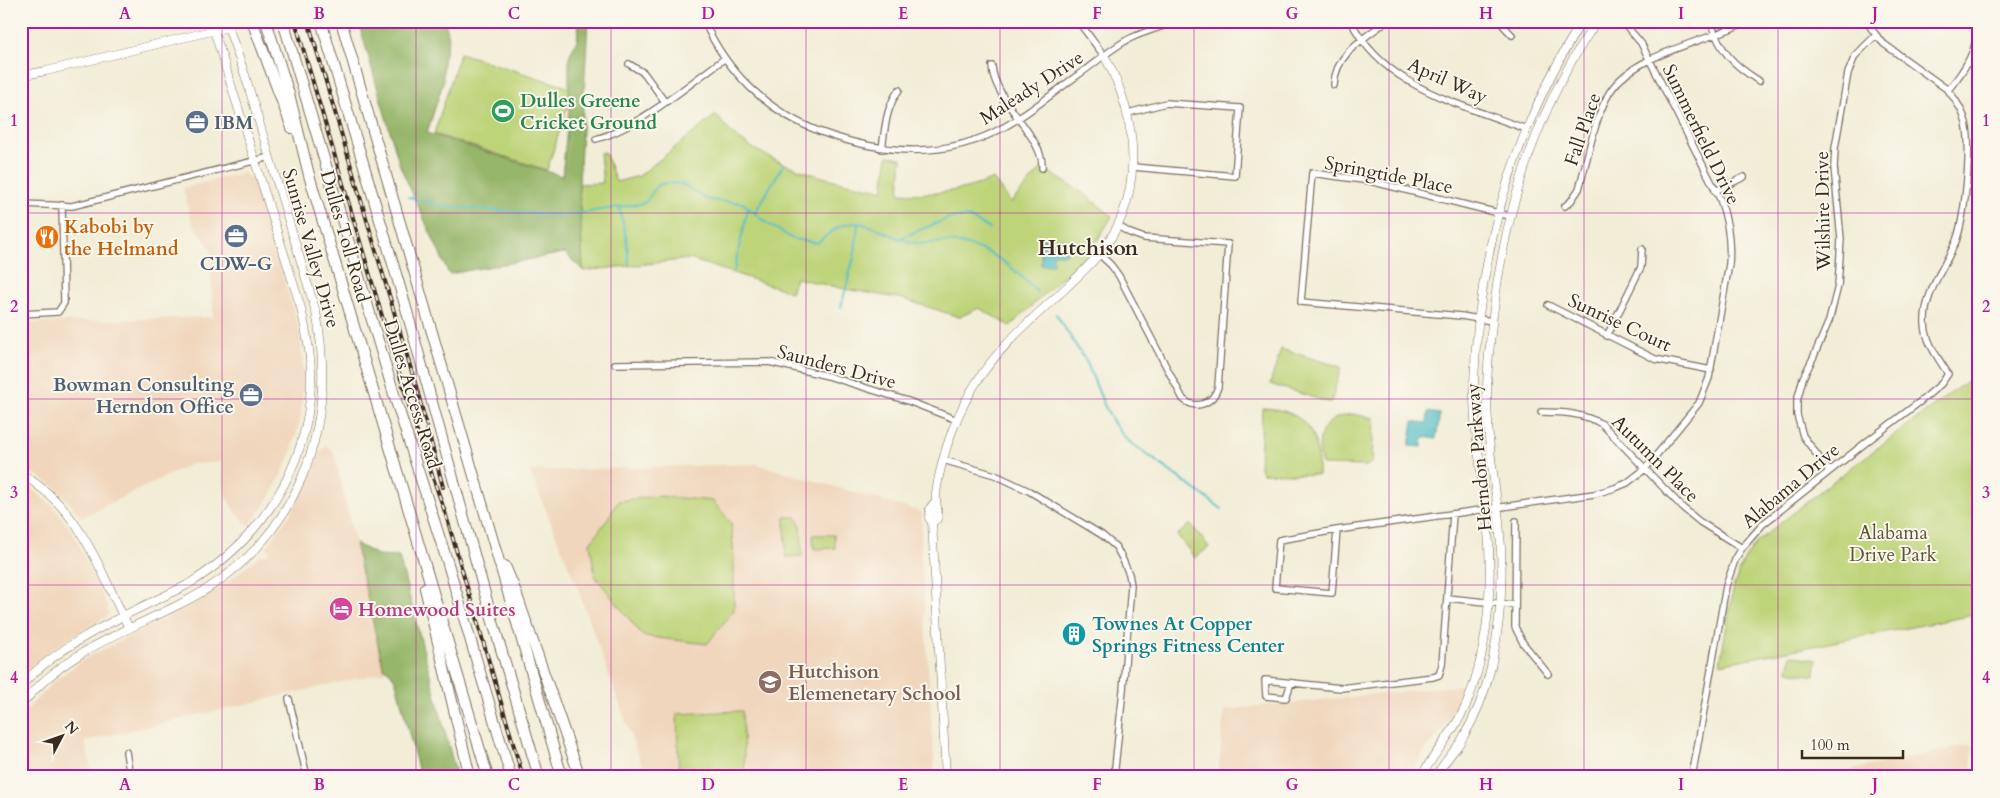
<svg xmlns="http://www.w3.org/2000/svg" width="2000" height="798" viewBox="0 0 2000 798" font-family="Cardo,serif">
  <rect width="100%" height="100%" fill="#fbf7ec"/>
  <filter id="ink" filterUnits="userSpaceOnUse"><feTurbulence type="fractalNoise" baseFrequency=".02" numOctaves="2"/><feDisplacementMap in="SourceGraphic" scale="10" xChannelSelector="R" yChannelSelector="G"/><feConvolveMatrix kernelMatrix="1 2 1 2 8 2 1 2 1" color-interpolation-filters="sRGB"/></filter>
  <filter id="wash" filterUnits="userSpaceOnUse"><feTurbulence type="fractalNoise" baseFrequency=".0096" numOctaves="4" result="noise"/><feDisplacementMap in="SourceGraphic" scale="20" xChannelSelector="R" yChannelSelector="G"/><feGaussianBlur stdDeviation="1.12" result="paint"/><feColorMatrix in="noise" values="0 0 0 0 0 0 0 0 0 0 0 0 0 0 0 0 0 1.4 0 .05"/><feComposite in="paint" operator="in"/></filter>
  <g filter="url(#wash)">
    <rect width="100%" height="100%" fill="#f2edd7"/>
    <path fill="#f0d6bc" d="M243,173L254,181L297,322L301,341L304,381L300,421L289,459L271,495L249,526L235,512L225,495L221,462L191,464L82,517L55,487L21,465V323L213,317L211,249L192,223L183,188Z
      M325,447L331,448L334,453L385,672L85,741L93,777H21V717L23,714L52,683L86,658L195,603L224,585L259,556L268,554L270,552L266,548L291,513L311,476L320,451Z
      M756,464L922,512L921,557L935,777H646L577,587L530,471Z
      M21,481L52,505L72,531L108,607V614L105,618L52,649L21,676Z
      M1466,685L1459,706L1423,754L1410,777H1218L1224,710Z
      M1973,744L1971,777H1819Z"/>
    <path fill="#bdd479" stroke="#7c7f4c" d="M460,53L573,89L547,170L434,134Z
      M716,115C722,122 728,130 734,135C774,167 834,182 883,190L888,156L902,158L899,193C932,195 962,192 993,179L1011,203L1042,168L1083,193L1112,216L1094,247L1083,258L1010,326L979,308L959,317L903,299L845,289L796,278L791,292L690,259L583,271L579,184L603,183L600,153L605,152L616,182L639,176Z
      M1281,349L1341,367L1331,403L1270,384Z
      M1979,372V529L1974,615L1720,664L1734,585L1745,558L1757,542L1828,485Z
      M1262,408C1306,409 1320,434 1318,475L1263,473L1260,469Z
      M1352,414L1374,418L1372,462L1366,466L1322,465C1315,437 1321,418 1352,414Z
      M659,496L713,501L731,523L734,558V610L707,644L643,636L595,576L590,543L607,520L618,501Z
      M785,517H796L801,526L802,556L786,557Z
      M1191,524L1209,547L1195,558L1177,535Z
      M813,535H834L835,548L814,549Z
      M1791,655L1817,660L1814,676L1788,671Z
      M742,711L745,777H679L677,714Z"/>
    <path fill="#96b669" stroke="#687044" d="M369,21H445L449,38L443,61V83L427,133L562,176L569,109V56L577,41L579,21H588L579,184L583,271L565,253L449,274L400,166L361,31Z
      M355,543L379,556L399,557L457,777H420L396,682L391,673L383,667Z"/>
    <path fill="#4dbbc4" stroke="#447271" d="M1041,239H1067V254H1053V265H1041Z
      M1428,412L1440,414L1436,439L1423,437L1422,447L1409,446L1413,421L1427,423Z"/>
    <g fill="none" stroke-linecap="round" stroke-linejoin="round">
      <path stroke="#4dbbc4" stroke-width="2" d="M363,26L365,21
        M408,197L445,206L562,216L645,203L657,186L665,183L682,184L708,200L743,203L765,222L793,239L817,243C824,238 831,231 839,227C868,214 888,239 915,243C926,245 938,241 950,242C987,245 1013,266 1037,292
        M619,207L626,236L629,264
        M755,213L783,165
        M898,239L949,218L968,217L990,229
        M734,271L748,208
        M841,307L855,253L858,224
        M1056,314L1087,363L1105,407L1115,425L1127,440L1222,509"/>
    </g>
  </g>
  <g filter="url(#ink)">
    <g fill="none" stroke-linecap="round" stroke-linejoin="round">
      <g stroke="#7b6e5f" stroke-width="8">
        <path id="street" d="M704,21C727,73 768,112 821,132C881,154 947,160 1004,127C1030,113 1054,92 1078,75C1096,63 1112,47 1131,38C1146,31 1162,27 1177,21
          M1078,21L1105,57
          M1235,21L1242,23
          M1351,21C1383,88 1462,104 1526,129
          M1499,21L1512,35
          M1710,21C1721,52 1732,64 1759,81
          M629,64L644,73L665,102
          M992,66C994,102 1045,138 1042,168
          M1334,85C1335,54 1364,38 1387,21
          M1948,90C1966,69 1977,50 1979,22
          M1128,113L1166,103L1240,108L1235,176L1133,167
          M596,139C638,128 688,85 724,59
          M882,149C885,128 886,107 899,90
          M1715,191L1744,177
          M21,204L72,206L270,157
          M1565,206L1571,201L1579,189C1587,161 1594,121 1607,97C1629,53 1707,43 1747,21
          M1099,254L1111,265L1119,276L1183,399C1197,411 1213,403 1218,387L1228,244L1144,238L1130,233L1118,226
          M1548,305L1655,359L1711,370
          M21,314L58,312L64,303L62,205
          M1492,321L1461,316L1301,302L1312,173L1370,181L1510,216
          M1607,336L1641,267L1642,249
          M615,364L769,362L828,376L908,401L957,420
          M1541,412C1563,412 1582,413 1602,424L1683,508L1700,522L1742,548
          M943,460L995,475L1029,491L1102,535L1116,547L1122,558L1129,574L1131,585L1123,690L1114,777
          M1829,471L1803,436L1797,415V401L1803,378L1814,356L1829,321L1838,286L1841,239L1834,167L1835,148L1848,73L1855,56L1876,35
          M1516,521L1515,627L1523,643L1548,674
          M1337,530L1594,494L1615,488L1627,483L1645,469L1699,403L1709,378L1729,264C1731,241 1728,221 1720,199L1641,43L1622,21
          M1337,530L1332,593L1275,588L1279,540Z
          M1447,598L1515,605
          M1291,683L1286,698L1266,696L1265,680L1341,688L1433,677L1439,675L1442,665L1453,514
          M289,699L307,777
          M126,752L130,777
          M1692,777L1726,586L1735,560L1742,548L1763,524L1869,440L1921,401L1941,384L1948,374C1938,357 1926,344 1925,323C1924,293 1945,267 1956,241C1965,217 1972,148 1966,123C1963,110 1956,100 1948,90L1884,44L1876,35L1866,21"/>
      </g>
      <g stroke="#7b6e5f" stroke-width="9">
        <path id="secondary" d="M21,73L30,74L46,71L228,27
          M21,474C81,508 99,569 129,628
          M935,502L930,508L929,518L932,522L946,777
          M932,522L937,519C939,509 935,503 936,493C942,452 958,408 982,374C1013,330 1057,300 1093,261C1147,204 1140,121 1105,57
          M21,685C67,638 129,614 187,585C260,541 308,469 311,383C312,358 306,332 301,308L211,21
          M21,705C66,650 126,632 186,601C297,543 339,430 316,312L245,75L226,21
          M1421,777C1435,751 1456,730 1467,703C1490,645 1493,579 1487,518C1482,473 1473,429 1474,383C1478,253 1513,132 1582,21
          M1436,777C1442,764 1453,753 1461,741C1475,718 1485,694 1491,667C1502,619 1504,570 1499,521C1496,488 1489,455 1488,422C1485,386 1489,351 1493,315C1505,210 1536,109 1597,21"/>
      </g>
      <g stroke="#7b6e5f" stroke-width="12">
        <path id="highway" d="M252,21L292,128
          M266,21L289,94L309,175L488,777
          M283,21L396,401L448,564L511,777
          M321,21L404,301L490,612L539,777
          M341,21L562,777
          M505,566L515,590L580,777
          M425,588L470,777"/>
      </g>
      <use href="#street" stroke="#fff" stroke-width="5.5"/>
      <use href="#secondary" stroke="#fff" stroke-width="8"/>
      <use href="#highway" stroke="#fff" stroke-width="10"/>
      <g stroke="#3b2a1e" stroke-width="4">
        <path id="rail" d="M295,21L387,333L417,432L445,512L523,777
          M308,21L416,386L443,487"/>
      </g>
      <use href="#rail" stroke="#fbf7ec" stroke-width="2" stroke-dasharray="5.5" stroke-linecap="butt"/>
    </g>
  </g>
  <path fill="none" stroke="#b5179e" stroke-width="1" stroke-opacity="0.55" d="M222,21V777M416,21V777M611,21V777M806,21V777M1000,21V777M1194,21V777M1389,21V777M1584,21V777M1778,21V777M21,213H1979M21,399H1979M21,585H1979"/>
  <defs>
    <g id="stadium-disc" transform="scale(1.25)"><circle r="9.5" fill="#2e9e5b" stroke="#fbf7ec"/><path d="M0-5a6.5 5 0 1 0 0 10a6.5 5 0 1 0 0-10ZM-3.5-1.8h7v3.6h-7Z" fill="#fff"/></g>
    <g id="office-disc" transform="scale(1.25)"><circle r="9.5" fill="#5c6f8a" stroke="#fbf7ec"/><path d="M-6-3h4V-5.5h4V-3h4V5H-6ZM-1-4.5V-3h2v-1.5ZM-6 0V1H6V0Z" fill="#fff"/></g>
    <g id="restaurant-disc" transform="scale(1.25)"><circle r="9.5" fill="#e8710a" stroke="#fbf7ec"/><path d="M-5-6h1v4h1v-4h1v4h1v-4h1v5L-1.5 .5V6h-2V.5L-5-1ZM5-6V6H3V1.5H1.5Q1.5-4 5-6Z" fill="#fff"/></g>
    <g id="hotel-disc" transform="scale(1.25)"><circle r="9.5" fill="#d1479c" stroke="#fbf7ec"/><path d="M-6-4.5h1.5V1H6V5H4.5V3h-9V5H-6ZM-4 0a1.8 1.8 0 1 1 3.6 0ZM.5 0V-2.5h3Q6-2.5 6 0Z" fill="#fff"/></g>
    <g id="building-disc" transform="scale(1.25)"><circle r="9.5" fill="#0f9aa8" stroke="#fbf7ec"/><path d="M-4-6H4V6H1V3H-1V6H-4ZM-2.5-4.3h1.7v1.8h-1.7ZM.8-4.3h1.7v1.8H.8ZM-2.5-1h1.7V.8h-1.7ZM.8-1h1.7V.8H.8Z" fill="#fff"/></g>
    <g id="school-disc" transform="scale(1.25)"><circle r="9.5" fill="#8d6e63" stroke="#fbf7ec"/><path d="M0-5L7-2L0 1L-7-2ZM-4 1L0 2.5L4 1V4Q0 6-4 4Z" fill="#fff"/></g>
  </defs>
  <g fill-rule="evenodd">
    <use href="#stadium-disc" x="503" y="111"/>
    <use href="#office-disc" x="197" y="122"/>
    <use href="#office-disc" x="236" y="236"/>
    <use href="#restaurant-disc" x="47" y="237"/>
    <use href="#office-disc" x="251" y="395"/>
    <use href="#hotel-disc" x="341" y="609"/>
    <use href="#building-disc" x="1074" y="634"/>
    <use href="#school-disc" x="770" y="682"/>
  </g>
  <g text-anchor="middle" stroke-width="4" stroke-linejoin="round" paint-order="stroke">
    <g font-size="19" fill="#3b2a1e" stroke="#fbf7ec">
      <text transform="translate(1448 80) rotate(24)" y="7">April Way</text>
      <text transform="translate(1031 87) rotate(-33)" y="7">Maleady Drive</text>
      <text transform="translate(1582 129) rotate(-71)" y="7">Fall Place</text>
      <text transform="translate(1702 134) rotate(64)" y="7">Summerfield Drive</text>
      <text transform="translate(1389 174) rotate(11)" y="7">Springtide Place</text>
      <text transform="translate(1822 211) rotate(-91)" y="7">Wilshire Drive</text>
      <text transform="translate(346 236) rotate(74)" y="7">Dulles Toll Road</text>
      <text transform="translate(312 248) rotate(74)" y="7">Sunrise Valley Drive</text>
      <text transform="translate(1620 322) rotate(25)" y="7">Sunrise Court</text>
      <text transform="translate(837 366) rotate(15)" y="7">Saunders Drive</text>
      <text transform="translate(413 394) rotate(73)" y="7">Dulles Access Road</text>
      <text transform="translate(1478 457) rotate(-95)" y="7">Herndon Parkway</text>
      <text transform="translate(1656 458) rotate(45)" y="7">Autumn Place</text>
      <text transform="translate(1790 485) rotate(-40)" y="7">Alabama Drive</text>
    </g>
    <g font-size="19" font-weight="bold" fill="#27864d" stroke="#fbf7ec" text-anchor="start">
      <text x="520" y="107">Dulles Greene<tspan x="520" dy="22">Cricket Ground</tspan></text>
    </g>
    <g font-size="19" font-weight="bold" fill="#4e5e75" stroke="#fbf7ec" text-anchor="start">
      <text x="214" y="129">IBM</text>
      <text x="236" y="270" text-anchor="middle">CDW-G</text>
      <text x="234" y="391" text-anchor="end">Bowman Consulting<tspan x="234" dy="22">Herndon Office</tspan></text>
    </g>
    <g font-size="19" font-weight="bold" fill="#c56008" stroke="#fbf7ec" text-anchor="start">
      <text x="64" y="233">Kabobi by<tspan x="64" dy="22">the Helmand</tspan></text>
    </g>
    <g font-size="19" fill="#5c5435" stroke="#fbf7ec">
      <text x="1893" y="539">Alabama<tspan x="1893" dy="22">Drive Park</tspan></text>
    </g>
    <g font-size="19" font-weight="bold" fill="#b23c85" stroke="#fbf7ec" text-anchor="start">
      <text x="358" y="616">Homewood Suites</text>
    </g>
    <g font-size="19" font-weight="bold" fill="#0d838f" stroke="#fbf7ec" text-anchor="start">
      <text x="1092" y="630">Townes At Copper<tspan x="1092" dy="22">Springs Fitness Center</tspan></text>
    </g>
    <g font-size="19" font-weight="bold" fill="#785e54" stroke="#fbf7ec" text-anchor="start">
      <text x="788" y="678">Hutchison<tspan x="788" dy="22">Elemenetary School</tspan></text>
    </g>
    <g font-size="21" font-weight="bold" fill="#3b2a1e" stroke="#fbf7ec">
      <text x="1088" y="255">Hutchison</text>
    </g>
  </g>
  <rect width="2000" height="798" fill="none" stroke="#fbf7ec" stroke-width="55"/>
  <g transform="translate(62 736) rotate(49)" stroke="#fbf7ec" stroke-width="4" paint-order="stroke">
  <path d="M0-4L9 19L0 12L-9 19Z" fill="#3b2a1e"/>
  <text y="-8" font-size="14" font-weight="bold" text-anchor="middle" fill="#3b2a1e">N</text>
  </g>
  <path d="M1802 750v8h101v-8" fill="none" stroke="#3b2a1e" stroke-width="2.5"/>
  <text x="1810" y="750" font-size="15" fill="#3b2a1e" stroke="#fbf7ec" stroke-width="4" paint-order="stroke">100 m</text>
  <rect x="28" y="28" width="1944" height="742" fill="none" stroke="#b5179e" stroke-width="2"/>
  <g font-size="16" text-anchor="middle" font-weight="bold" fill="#b5179e">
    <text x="125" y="19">A</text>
    <text x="319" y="19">B</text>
    <text x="514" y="19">C</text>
    <text x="708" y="19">D</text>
    <text x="903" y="19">E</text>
    <text x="1097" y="19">F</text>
    <text x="1292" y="19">G</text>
    <text x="1486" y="19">H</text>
    <text x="1681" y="19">I</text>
    <text x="1875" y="19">J</text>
    <text x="14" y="126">1</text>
    <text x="1986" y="126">1</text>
    <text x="14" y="312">2</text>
    <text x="1986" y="312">2</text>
    <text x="14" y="498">3</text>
    <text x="1986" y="498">3</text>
    <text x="14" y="683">4</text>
    <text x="1986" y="683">4</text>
    <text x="125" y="790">A</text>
    <text x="319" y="790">B</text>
    <text x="514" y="790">C</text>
    <text x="708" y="790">D</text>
    <text x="903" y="790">E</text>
    <text x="1097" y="790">F</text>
    <text x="1292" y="790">G</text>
    <text x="1486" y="790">H</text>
    <text x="1681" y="790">I</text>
    <text x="1875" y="790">J</text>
  </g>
</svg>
